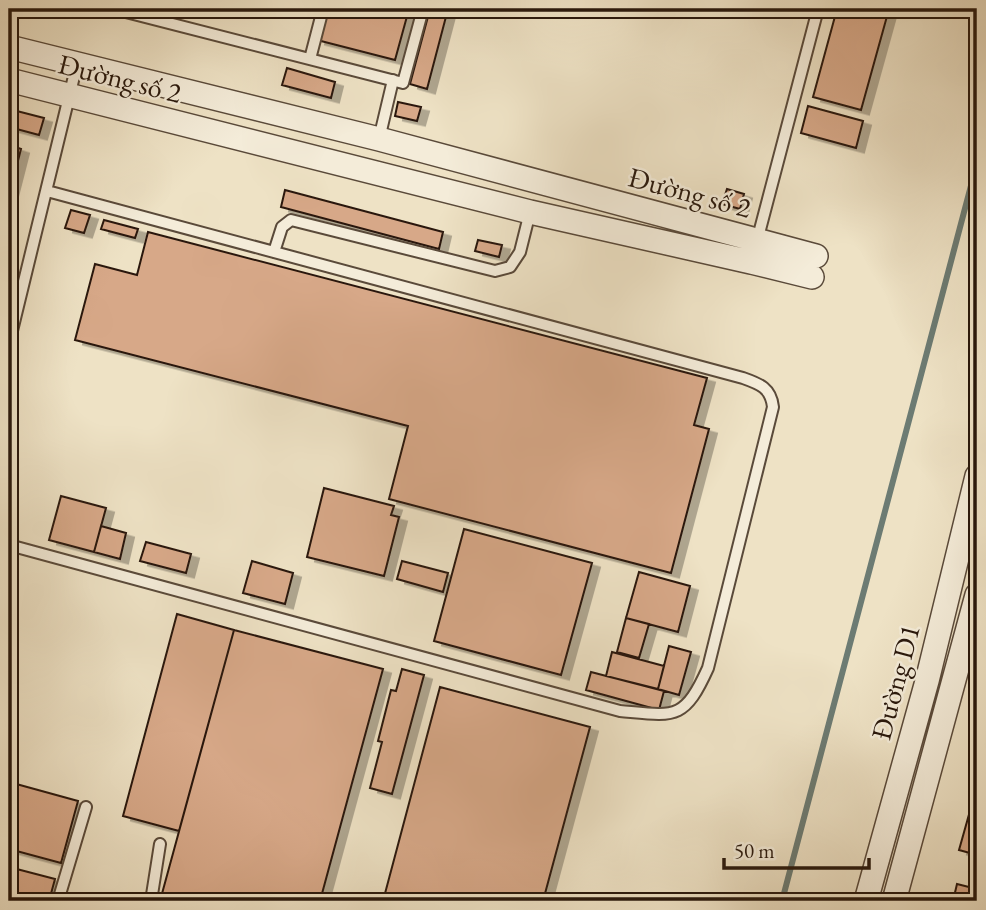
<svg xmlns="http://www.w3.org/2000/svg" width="986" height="910" viewBox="0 0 986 910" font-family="'EB Garamond',serif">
  <defs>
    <filter id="shadow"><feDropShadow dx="8" dy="4.5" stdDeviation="0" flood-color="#0004"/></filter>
  </defs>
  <rect width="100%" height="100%" fill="#eee2c5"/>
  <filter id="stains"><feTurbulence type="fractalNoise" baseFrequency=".00286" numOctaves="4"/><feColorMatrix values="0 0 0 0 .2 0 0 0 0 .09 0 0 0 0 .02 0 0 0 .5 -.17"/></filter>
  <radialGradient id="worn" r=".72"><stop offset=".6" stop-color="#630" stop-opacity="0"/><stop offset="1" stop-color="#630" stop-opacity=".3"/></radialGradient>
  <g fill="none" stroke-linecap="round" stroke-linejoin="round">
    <path stroke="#6c7b73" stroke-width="6" d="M782,901L977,163"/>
  </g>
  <path fill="#d7a888" stroke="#29180c" stroke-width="2" filter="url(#shadow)" d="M325,9H409L395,60L317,40Z
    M430,9H448L427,89L410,84Z
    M837,9H889L861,110L813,97Z
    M287,68L335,82L331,98L282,85Z
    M398,102L421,107L417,121L395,116Z
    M808,106L863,121L856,148L801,133Z
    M9,109L44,118L39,135L9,127Z
    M9,145L21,149L9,196Z
    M727,189L744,194L740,209L722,204Z
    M285,190L443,232L439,249L281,207Z
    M71,210L90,215L84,233L65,228Z
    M104,220L138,229L135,238L101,229Z
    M148,232L707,378L694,425L709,429L671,573L389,499L408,426L75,340L95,264L137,275Z
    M478,240L502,245L499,257L475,251Z
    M324,488L394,506L391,515L399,517L384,576L307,557Z
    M61,496L106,508L94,552L49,540Z
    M101,526L126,533L120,559L94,552Z
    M464,529L592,563L561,675L434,641Z
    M146,542L191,554L186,573L140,561Z
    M252,561L293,573L285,604L243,593Z
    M402,561L448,573L443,592L397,579Z
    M639,572L690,586L678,632L626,618Z
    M177,614L234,630L179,831L123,816Z
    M626,618L649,624L639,658L617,652Z
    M234,630L383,669L320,901H160Z
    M669,646L691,652L679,695L658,689Z
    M612,652L664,666L658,689L606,676Z
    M402,669L424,675L392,794L370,788L382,742L378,741L391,690L396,691Z
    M591,672L664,691L659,710L586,690Z
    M440,687L590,727L543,901H383Z
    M9,782L78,801L61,863L9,849Z
    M977,786V855L959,850Z
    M9,867L55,879L49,901H9Z
    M957,884L977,889V901H953Z"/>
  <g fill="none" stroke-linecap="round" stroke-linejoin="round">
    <g stroke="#5a4a3a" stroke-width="14">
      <path id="lane" d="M114,9L403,83L423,9
        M310,59L323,9
        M379,139L393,80
        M757,241L818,9
        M274,252L282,227L291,220L495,271L510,267L520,252L530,212
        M9,343L77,64
        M9,545L620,711C675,716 684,721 708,668L773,407C771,388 760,384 743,378L47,191
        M58,901L86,807
        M151,901L160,844"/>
    </g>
    <g stroke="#5a4a3a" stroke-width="26">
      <path id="street" d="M9,47L379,139L816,256
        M9,80L530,212L751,262L757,241
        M751,262L812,277
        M866,901L927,681L977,476
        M894,901L977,595"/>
    </g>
    <use href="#lane" stroke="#f4ecd9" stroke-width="10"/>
    <use href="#street" stroke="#f4ecd9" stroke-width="23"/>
  </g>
  <g text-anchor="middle" stroke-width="5" stroke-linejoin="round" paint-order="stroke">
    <g font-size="28" fill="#29180c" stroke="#f4ecd9">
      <text transform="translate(120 78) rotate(14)" y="10">Đường số 2</text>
      <text transform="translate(690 192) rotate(15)" y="10">Đường số 2</text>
      <text transform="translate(895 682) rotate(-75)" y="10">Đường D1</text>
    </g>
  </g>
  <rect width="986" height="910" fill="none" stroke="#eee2c5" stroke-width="35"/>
  <rect x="10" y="10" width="965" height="889" fill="none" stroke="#29180c" stroke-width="3.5"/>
  <rect x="18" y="18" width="951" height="875" fill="none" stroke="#29180c" stroke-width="2"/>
  <path d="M724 858v10h145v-10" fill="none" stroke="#29180c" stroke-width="3.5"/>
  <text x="734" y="858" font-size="21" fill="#29180c" stroke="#f4ecd9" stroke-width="5" paint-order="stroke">50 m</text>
  <rect width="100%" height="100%" filter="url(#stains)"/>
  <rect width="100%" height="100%" fill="url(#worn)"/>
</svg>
